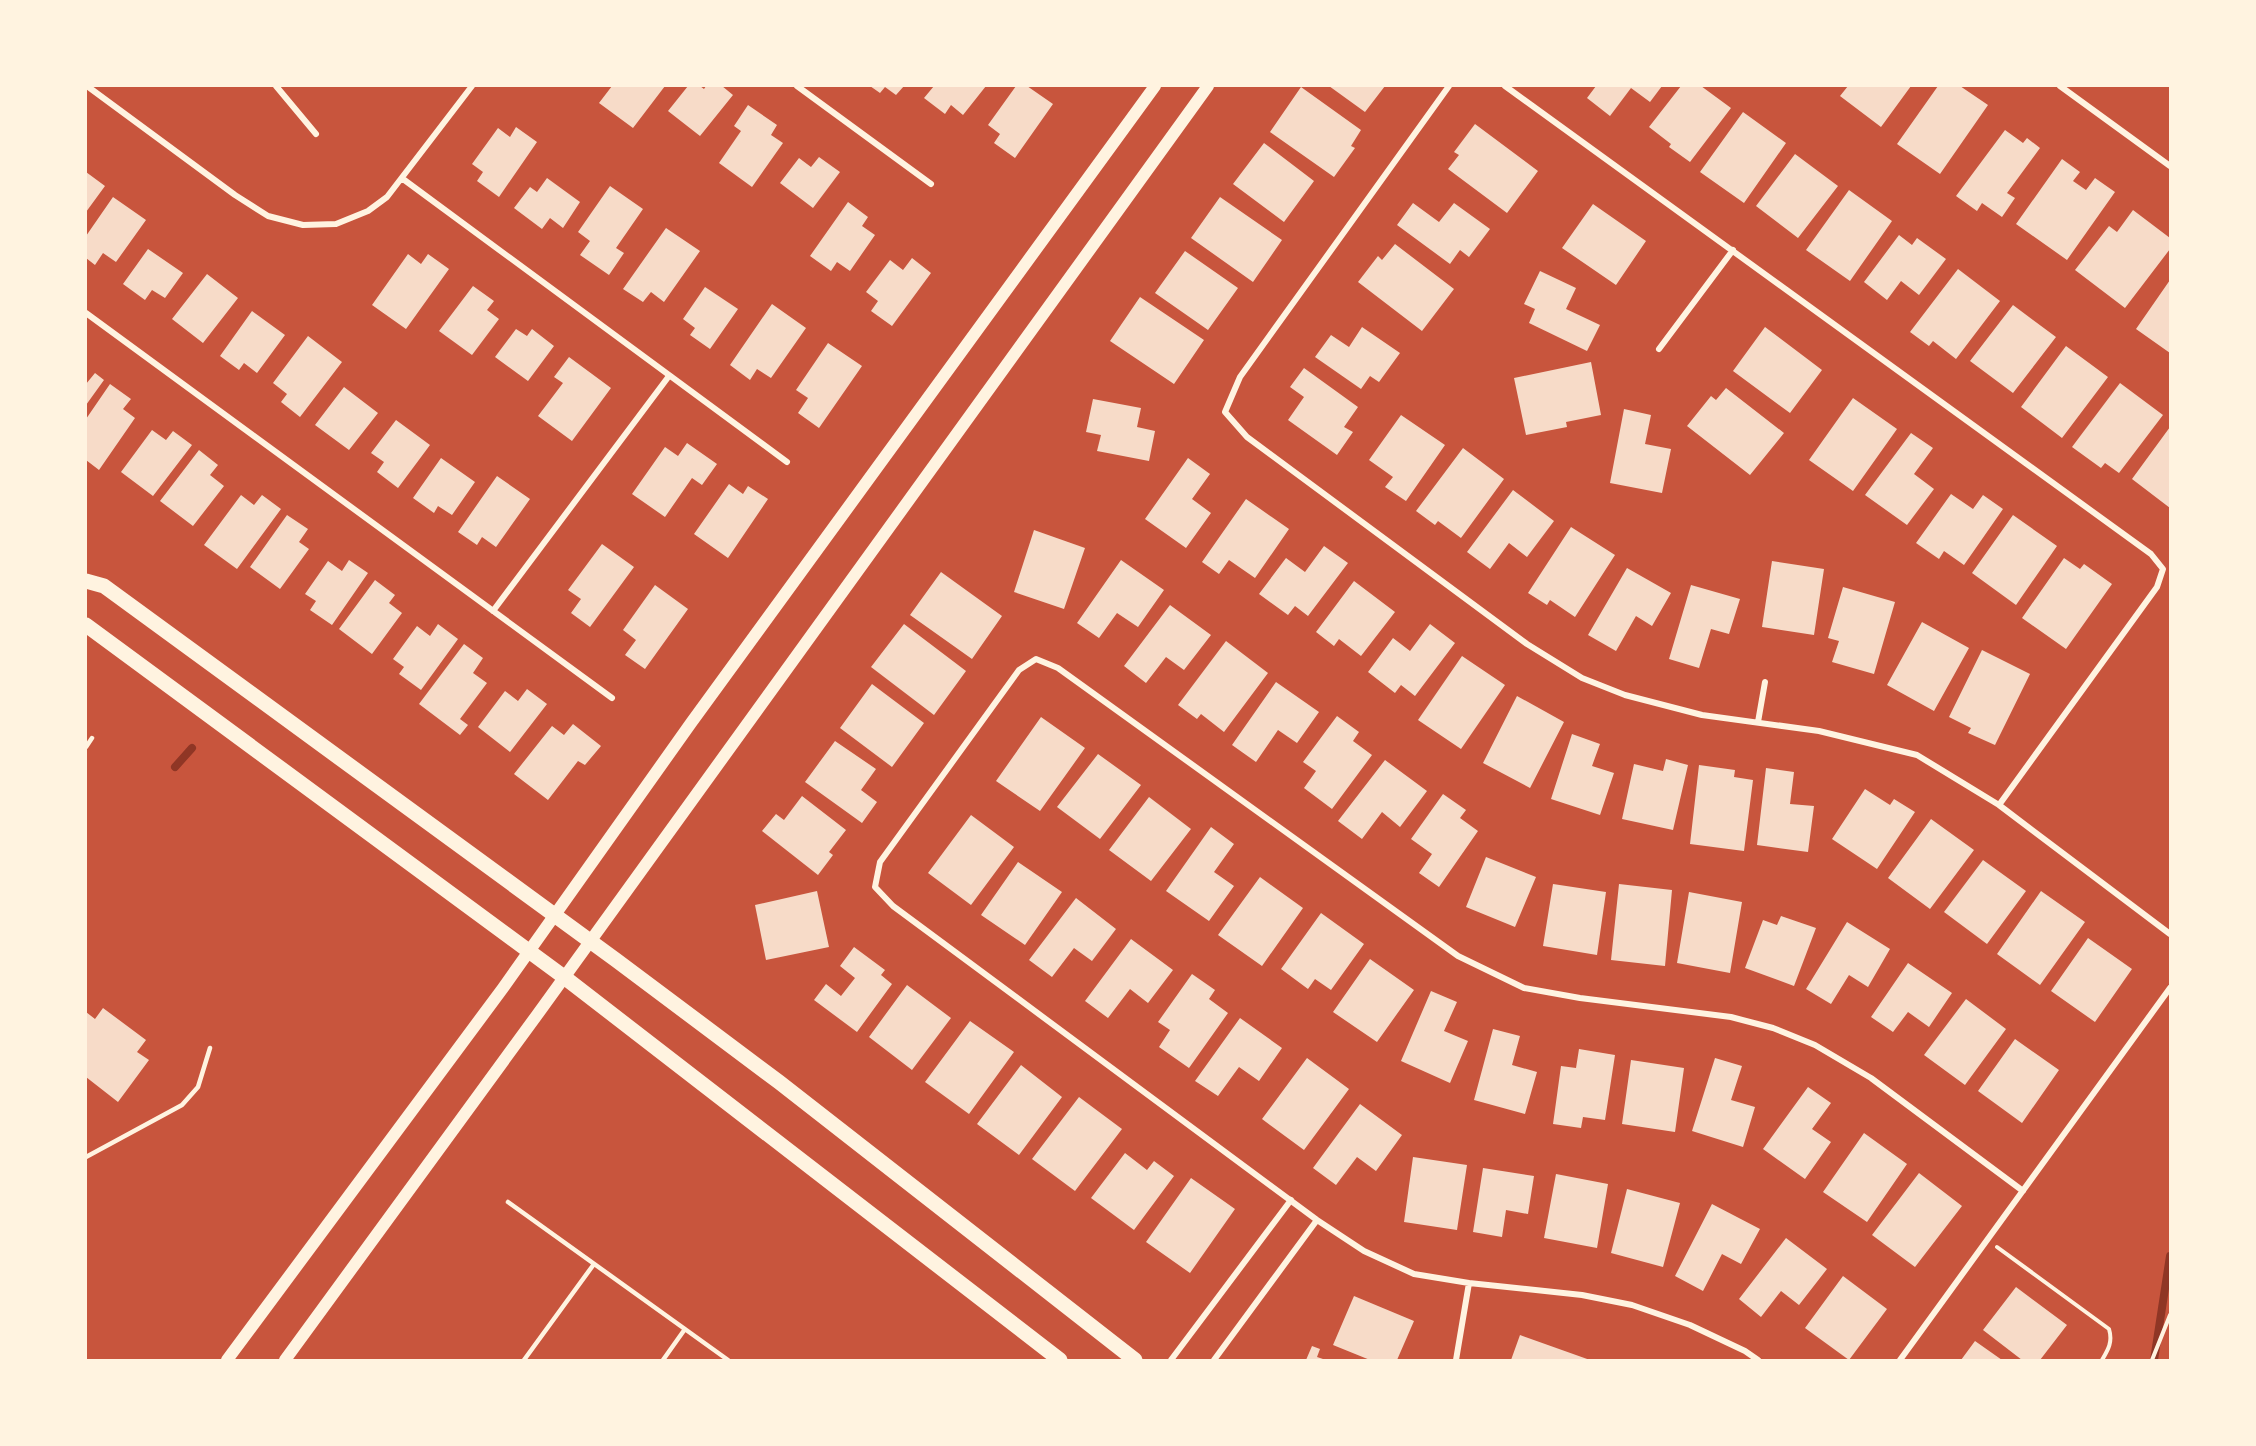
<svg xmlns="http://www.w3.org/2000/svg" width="2256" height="1446" viewBox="0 0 2256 1446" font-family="Signika,sans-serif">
  <rect width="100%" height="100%" fill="#c8553d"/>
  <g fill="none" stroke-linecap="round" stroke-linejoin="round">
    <path stroke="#8f3625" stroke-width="8" d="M175,767L192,748
      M2154,1360L2170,1256"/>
  </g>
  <path fill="#f7dbc8" d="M612,86H665L633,128L599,103Z
    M688,86H700L704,89L706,86H722L733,95L700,136L668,111Z
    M870,86H904L896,95L885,87L880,93Z
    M934,86H986L963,115L951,105L945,114L924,98Z
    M1016,86H1027L1053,104L1015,158L994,143L1000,134L988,125Z
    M1329,86H1385L1365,112Z
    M1596,86H1662L1650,102L1631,88L1610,116L1587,98Z
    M1681,86H1701L1731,108L1690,162L1669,147L1671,144L1649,127Z
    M1848,86H1911L1881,127L1840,96Z
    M1938,86H1960L1988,105L1940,174L1897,144Z
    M1301,87L1361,130L1351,146L1355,148L1334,177L1270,132Z
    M748,105L777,125L771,135L783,143L752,187L719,163L741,131L734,126Z
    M1743,112L1786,143L1744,203L1700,172Z
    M1475,124L1538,171L1507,213L1448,169L1459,155L1454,152Z
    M516,127L537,142L499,197L477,181L483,172L472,164L498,128L510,137Z
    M2005,130L2023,143L2027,138L2040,148L2007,193L2015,198L2002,217L1982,203L1977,211L1956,196Z
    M1264,143L1314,181L1284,222L1233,184Z
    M1795,154L1838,186L1798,238L1756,206Z
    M819,157L840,172L813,208L780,183L799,158L811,167Z
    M2062,159L2080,172L2073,181L2086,190L2095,178L2115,192L2067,260L2016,224Z
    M86,172L105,186L86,212Z
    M547,178L580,202L563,228L550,218L542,229L514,208L530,187L537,192Z
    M610,186L643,209L616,248L624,253L609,275L580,255L590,241L578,232Z
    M1849,190L1892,221L1850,281L1806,250Z
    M113,197L146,220L116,262L103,253L95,265L86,258V236Z
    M1220,197L1282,240L1253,282L1191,238Z
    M848,202L868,217L862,226L875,235L850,271L837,262L831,271L810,256Z
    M1413,203L1439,222L1454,203L1490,229L1469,257L1460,250L1450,264L1397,225Z
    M1593,204L1646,241L1616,285L1562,248Z
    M2133,210L2170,238V249L2125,308L2075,270L2109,226L2117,232Z
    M666,228L700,251L664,302L651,292L643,302L623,289Z
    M1899,235L1912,245L1917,238L1946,259L1919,295L1901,281L1887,300L1864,282Z
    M1395,244L1454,289L1422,331L1358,282L1378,256L1382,260Z
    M148,249L183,273L165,298L152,290L145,300L123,284Z
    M1185,251L1238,288L1208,330L1155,293Z
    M408,254L421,264L428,254L449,269L406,329L372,305Z
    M912,258L931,273L892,326L871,311L878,301L866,292L890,260L903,270Z
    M1958,269L2000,301L1956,359L1933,341L1929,346L1910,332Z
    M1540,271L1576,288L1566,309L1600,325L1587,351L1529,323L1535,309L1524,304Z
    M207,274L238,298L203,343L172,319Z
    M2170,280V353L2136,329Z
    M473,286L494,301L487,310L499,319L472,355L439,331Z
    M705,287L738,309L710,349L690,335L695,328L683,319Z
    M1140,297L1204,340L1174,384L1110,341Z
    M772,304L806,328L771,378L757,369L750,380L730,365Z
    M2013,305L2056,337L2013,393L1970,361Z
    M252,311L285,335L257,373L244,363L239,370L220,356Z
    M1362,327L1400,353L1379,382L1370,376L1361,389L1315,357L1331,335L1349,347Z
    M1765,327L1822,370L1790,413L1733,371Z
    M516,329L527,336L532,329L554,346L528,381L495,357Z
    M308,336L342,362L300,417L281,402L287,394L273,383Z
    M828,343L862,366L819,428L798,413L808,398L796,390Z
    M2066,346L2108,377L2062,438L2021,407Z
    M569,357L611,388L572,441L538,416L563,383L554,377Z
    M1591,362L1601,415L1566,422L1567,427L1526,435L1514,378Z
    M1304,368L1358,407L1344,427L1353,432L1337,455L1288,420L1304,397L1290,387Z
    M95,373L104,380L86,405V384Z
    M2120,383L2163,415L2119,473L2105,463L2101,468L2072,447Z
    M110,384L131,399L123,409L135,418L99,470L86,460V419Z
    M344,387L378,413L349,450L315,425Z
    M1726,388L1784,433L1750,475L1687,426L1711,396L1716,400Z
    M1853,398L1897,429L1853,491L1809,460Z
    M1093,399L1141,408L1137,427L1155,431L1149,461L1097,451L1101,435L1086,432Z
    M1624,409L1651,415L1645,444L1671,449L1662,493L1610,483Z
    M1401,415L1445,445L1406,501L1385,487L1393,477L1369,460Z
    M396,420L430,445L398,488L377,472L384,462L371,453Z
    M2170,427V508L2132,479Z
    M152,430L166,440L173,431L192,445L153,496L121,472Z
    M1911,433L1933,448L1914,474L1934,489L1907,525L1865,495Z
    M687,443L717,464L702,485L692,478L665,517L632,494L665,447L678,456Z
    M1463,448L1504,479L1461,538L1438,521L1435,525L1416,511Z
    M199,450L218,465L210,475L224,486L193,526L160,501Z
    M441,458L475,482L452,515L438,506L434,513L413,498Z
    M1188,458L1210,474L1192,499L1211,513L1186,548L1145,519Z
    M497,476L530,499L496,547L482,537L477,545L458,532Z
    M729,484L743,494L748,486L768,499L728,558L694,534Z
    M1513,490L1554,521L1527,557L1509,543L1490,569L1467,552Z
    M1951,494L1973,509L1983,495L2003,509L1964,565L1944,551L1939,559L1916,543Z
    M241,495L254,505L262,495L281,509L237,569L204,545Z
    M1246,499L1289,529L1255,578L1229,560L1219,574L1202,562Z
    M287,515L308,529L299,542L309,549L280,589L250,567Z
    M2013,515L2057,546L2016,605L1972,573Z
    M1571,527L1615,555L1575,617L1550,600L1547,605L1528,593Z
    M1034,530L1085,548L1064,609L1014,592Z
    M602,544L634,567L590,627L571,613L581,599L568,590Z
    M1324,546L1348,563L1308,616L1295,606L1288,615L1259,594L1286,558L1305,572Z
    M2064,558L2080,569L2084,564L2112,584L2066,649L2022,618Z
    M349,560L368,573L332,625L310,610L316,601L305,594L328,561L342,571Z
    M1121,560L1164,590L1138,627L1117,613L1099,638L1077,623Z
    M1772,561L1824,569L1814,635L1762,627Z
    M1627,568L1671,593L1652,626L1636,616L1616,651L1588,635Z
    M941,572L1002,616L972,659L910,615Z
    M375,580L395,595L389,603L402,613L372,654L339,629Z
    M1354,581L1395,612L1361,656L1339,639L1334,646L1316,632Z
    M655,585L688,609L645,669L625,655L636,640L623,630Z
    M1691,585L1740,599L1729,634L1711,629L1699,668L1669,659Z
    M1843,587L1895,602L1874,674L1832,662L1839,641L1828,638Z
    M1170,605L1211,635L1184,670L1166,657L1146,683L1124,666Z
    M1922,622L1969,648L1934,711L1887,685Z
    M438,624L458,639L421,690L399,674L404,667L393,659L417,626L430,636Z
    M904,624L966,671L934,715L871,667Z
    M1430,624L1455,643L1415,696L1401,685L1395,693L1368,672L1393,638L1410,651Z
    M1226,641L1268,673L1224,732L1201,714L1197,719L1178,705Z
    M464,644L483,658L473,673L487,683L460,719L468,725L460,735L419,704Z
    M1982,650L2030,674L1995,745L1968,733L1971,728L1949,717Z
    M1462,656L1505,685L1461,749L1418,720Z
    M1276,682L1319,712L1297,743L1278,730L1256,762L1232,745Z
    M872,684L924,723L892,767L840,728Z
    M527,689L547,704L510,752L478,727L505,691L518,701Z
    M1517,696L1564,722L1530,788L1483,763Z
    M1337,716L1359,732L1353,741L1372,755L1332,809L1304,788L1316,771L1303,762Z
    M1041,717L1085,748L1040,811L996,781Z
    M573,724L601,746L585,765L578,761L548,800L514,774L552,726L564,735Z
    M1572,734L1600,744L1592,766L1614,773L1600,815L1551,799Z
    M835,741L876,769L861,790L877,802L862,823L805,782Z
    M1098,754L1141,785L1100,839L1057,807Z
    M1666,759L1688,765L1673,830L1622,819L1634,764L1663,771Z
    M1385,760L1427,791L1400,827L1382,812L1362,839L1338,821Z
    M1699,765L1735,770L1734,777L1753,780L1744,851L1690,844Z
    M1766,768L1794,772L1790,804L1814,806L1808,852L1757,845Z
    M1865,789L1890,805L1894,799L1915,812L1877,869L1832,839Z
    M1443,794L1466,810L1460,818L1478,831L1439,887L1419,873L1432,854L1411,839Z
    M802,796L846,830L829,852L833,855L818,875L762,831L776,814L784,820Z
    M1149,797L1191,829L1151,881L1109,850Z
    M971,815L1014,847L971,905L928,873Z
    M1931,819L1974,850L1930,909L1888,878Z
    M1211,827L1234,844L1214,872L1234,886L1209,921L1166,891Z
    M1486,857L1536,877L1515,927L1466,907Z
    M1983,860L2026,891L1987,944L1944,912Z
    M1018,862L1062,892L1025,945L981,915Z
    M1260,877L1303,908L1262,966L1218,935Z
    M1553,884L1606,892L1597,955L1543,946Z
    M1619,884L1672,890L1665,966L1611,960Z
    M817,891L829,947L766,960L755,905Z
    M2041,891L2085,922L2040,985L1997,954Z
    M1689,892L1742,902L1730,973L1677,963Z
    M1076,898L1116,929L1092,961L1074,948L1052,977L1029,960Z
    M1321,913L1364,944L1331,990L1315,979L1308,989L1281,969Z
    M1781,916L1816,928L1794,986L1745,968L1763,920L1777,925Z
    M1847,922L1890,949L1868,987L1849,975L1831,1004L1806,989Z
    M2088,938L2132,969L2095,1022L2051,991Z
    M1131,939L1173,970L1148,1003L1130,989L1108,1018L1085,1001Z
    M854,947L885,970L881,975L892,984L857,1032L814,1000L826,984L841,996L855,978L840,966Z
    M1370,959L1414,990L1377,1042L1333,1012Z
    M1908,963L1952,993L1929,1027L1908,1012L1893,1032L1871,1017Z
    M1192,974L1215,990L1209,999L1228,1013L1189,1068L1159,1047L1170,1030L1158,1022Z
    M907,985L951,1018L912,1070L869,1037Z
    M1431,991L1457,1002L1444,1031L1468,1041L1450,1083L1401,1061Z
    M1966,999L2006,1029L1965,1085L1924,1055Z
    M103,1008L146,1040L137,1052L149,1060L118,1102L86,1077V1012L95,1019Z
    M1240,1018L1282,1048L1259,1081L1239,1067L1218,1096L1195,1081Z
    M970,1021L1014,1052L969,1114L925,1082Z
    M1493,1029L1520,1036L1512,1065L1537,1072L1525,1114L1474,1100Z
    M2015,1039L2059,1070L2022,1123L1978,1091Z
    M1579,1049L1615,1055L1605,1120L1583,1117L1581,1128L1553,1124L1561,1066L1576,1068Z
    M1307,1058L1349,1089L1304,1150L1262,1119Z
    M1715,1058L1742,1066L1731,1100L1755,1107L1743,1147L1692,1131Z
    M1631,1060L1684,1068L1675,1132L1622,1124Z
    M1021,1065L1062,1097L1019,1155L977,1124Z
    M1808,1087L1831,1103L1812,1129L1831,1142L1805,1179L1763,1149Z
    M1079,1097L1122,1129L1075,1191L1032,1159Z
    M1360,1104L1402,1135L1376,1171L1357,1157L1336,1185L1313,1168Z
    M1864,1133L1907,1164L1867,1222L1823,1192Z
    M1125,1153L1147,1170L1154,1161L1174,1176L1134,1230L1091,1198Z
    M1413,1157L1467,1165L1457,1230L1404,1222Z
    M1483,1168L1534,1176L1528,1214L1506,1210L1502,1237L1473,1232Z
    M1919,1173L1962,1206L1915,1267L1872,1235Z
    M1556,1174L1608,1184L1597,1248L1544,1238Z
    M1191,1178L1235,1209L1190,1273L1146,1242Z
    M1627,1189L1680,1203L1663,1267L1611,1253Z
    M1712,1204L1760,1229L1741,1264L1722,1254L1703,1291L1675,1276Z
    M1786,1238L1827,1269L1799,1305L1781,1291L1761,1317L1739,1299Z
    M1843,1276L1887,1309L1849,1360L1805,1328Z
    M2016,1287L2067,1325L2040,1360H2022L1983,1330Z
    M1354,1296L1414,1321L1397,1360H1370L1333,1345Z
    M1520,1335L1590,1360H1511Z
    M1975,1341L2002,1360H1961Z
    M1312,1346L1320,1349L1317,1357L1326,1360H1306Z"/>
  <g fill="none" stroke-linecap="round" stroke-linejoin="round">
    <path stroke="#fff3e0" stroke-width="4" d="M1997,1247L2109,1329C2113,1342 2108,1350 2102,1360
      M2152,1360L2170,1315"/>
    <path stroke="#fff3e0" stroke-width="4.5" d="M86,747L92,738
      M86,1157L182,1105L198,1087L210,1048
      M508,1202L728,1360
      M524,1360L594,1264
      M663,1360L685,1329"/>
    <path stroke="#fff3e0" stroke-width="6" d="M87,86L235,195L268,216L303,225L336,224L368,211L387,197L472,86
      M276,86L316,134
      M797,86L931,184
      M1449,86L1240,377L1225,412L1247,437L1527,644L1582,678L1625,695L1702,715L1819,731L1917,755L1999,805L2170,934
      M1505,86L2151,554L2163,569L2157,587L1999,805
      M2060,86L2170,166
      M403,179L787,462
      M86,313L612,698
      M1659,349L1733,250
      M493,611L669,376
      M1758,722L1765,682
      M1171,1360L1291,1200
      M1214,1360L1317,1220
      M1456,1360L1469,1283
      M1758,1360L1745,1351L1690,1325L1632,1305L1582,1295L1469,1283L1414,1274L1364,1251L1317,1220L893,906L875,887L880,862L1019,670L1036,659L1058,668L1458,956L1524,988L1580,998L1731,1017L1773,1028L1815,1045L1871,1078L2023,1191
      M1900,1360L2170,988"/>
    <path stroke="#fff3e0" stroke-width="12" d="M227,1360L503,988L691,723L1155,86
      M285,1360L537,1015L1208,86"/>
    <path stroke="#fff3e0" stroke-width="15" d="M86,581L104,586L616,960L779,1082L1135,1360
      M86,625L564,977L1060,1360"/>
  </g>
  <rect width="2256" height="1446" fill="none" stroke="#fff3e0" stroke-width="174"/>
</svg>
